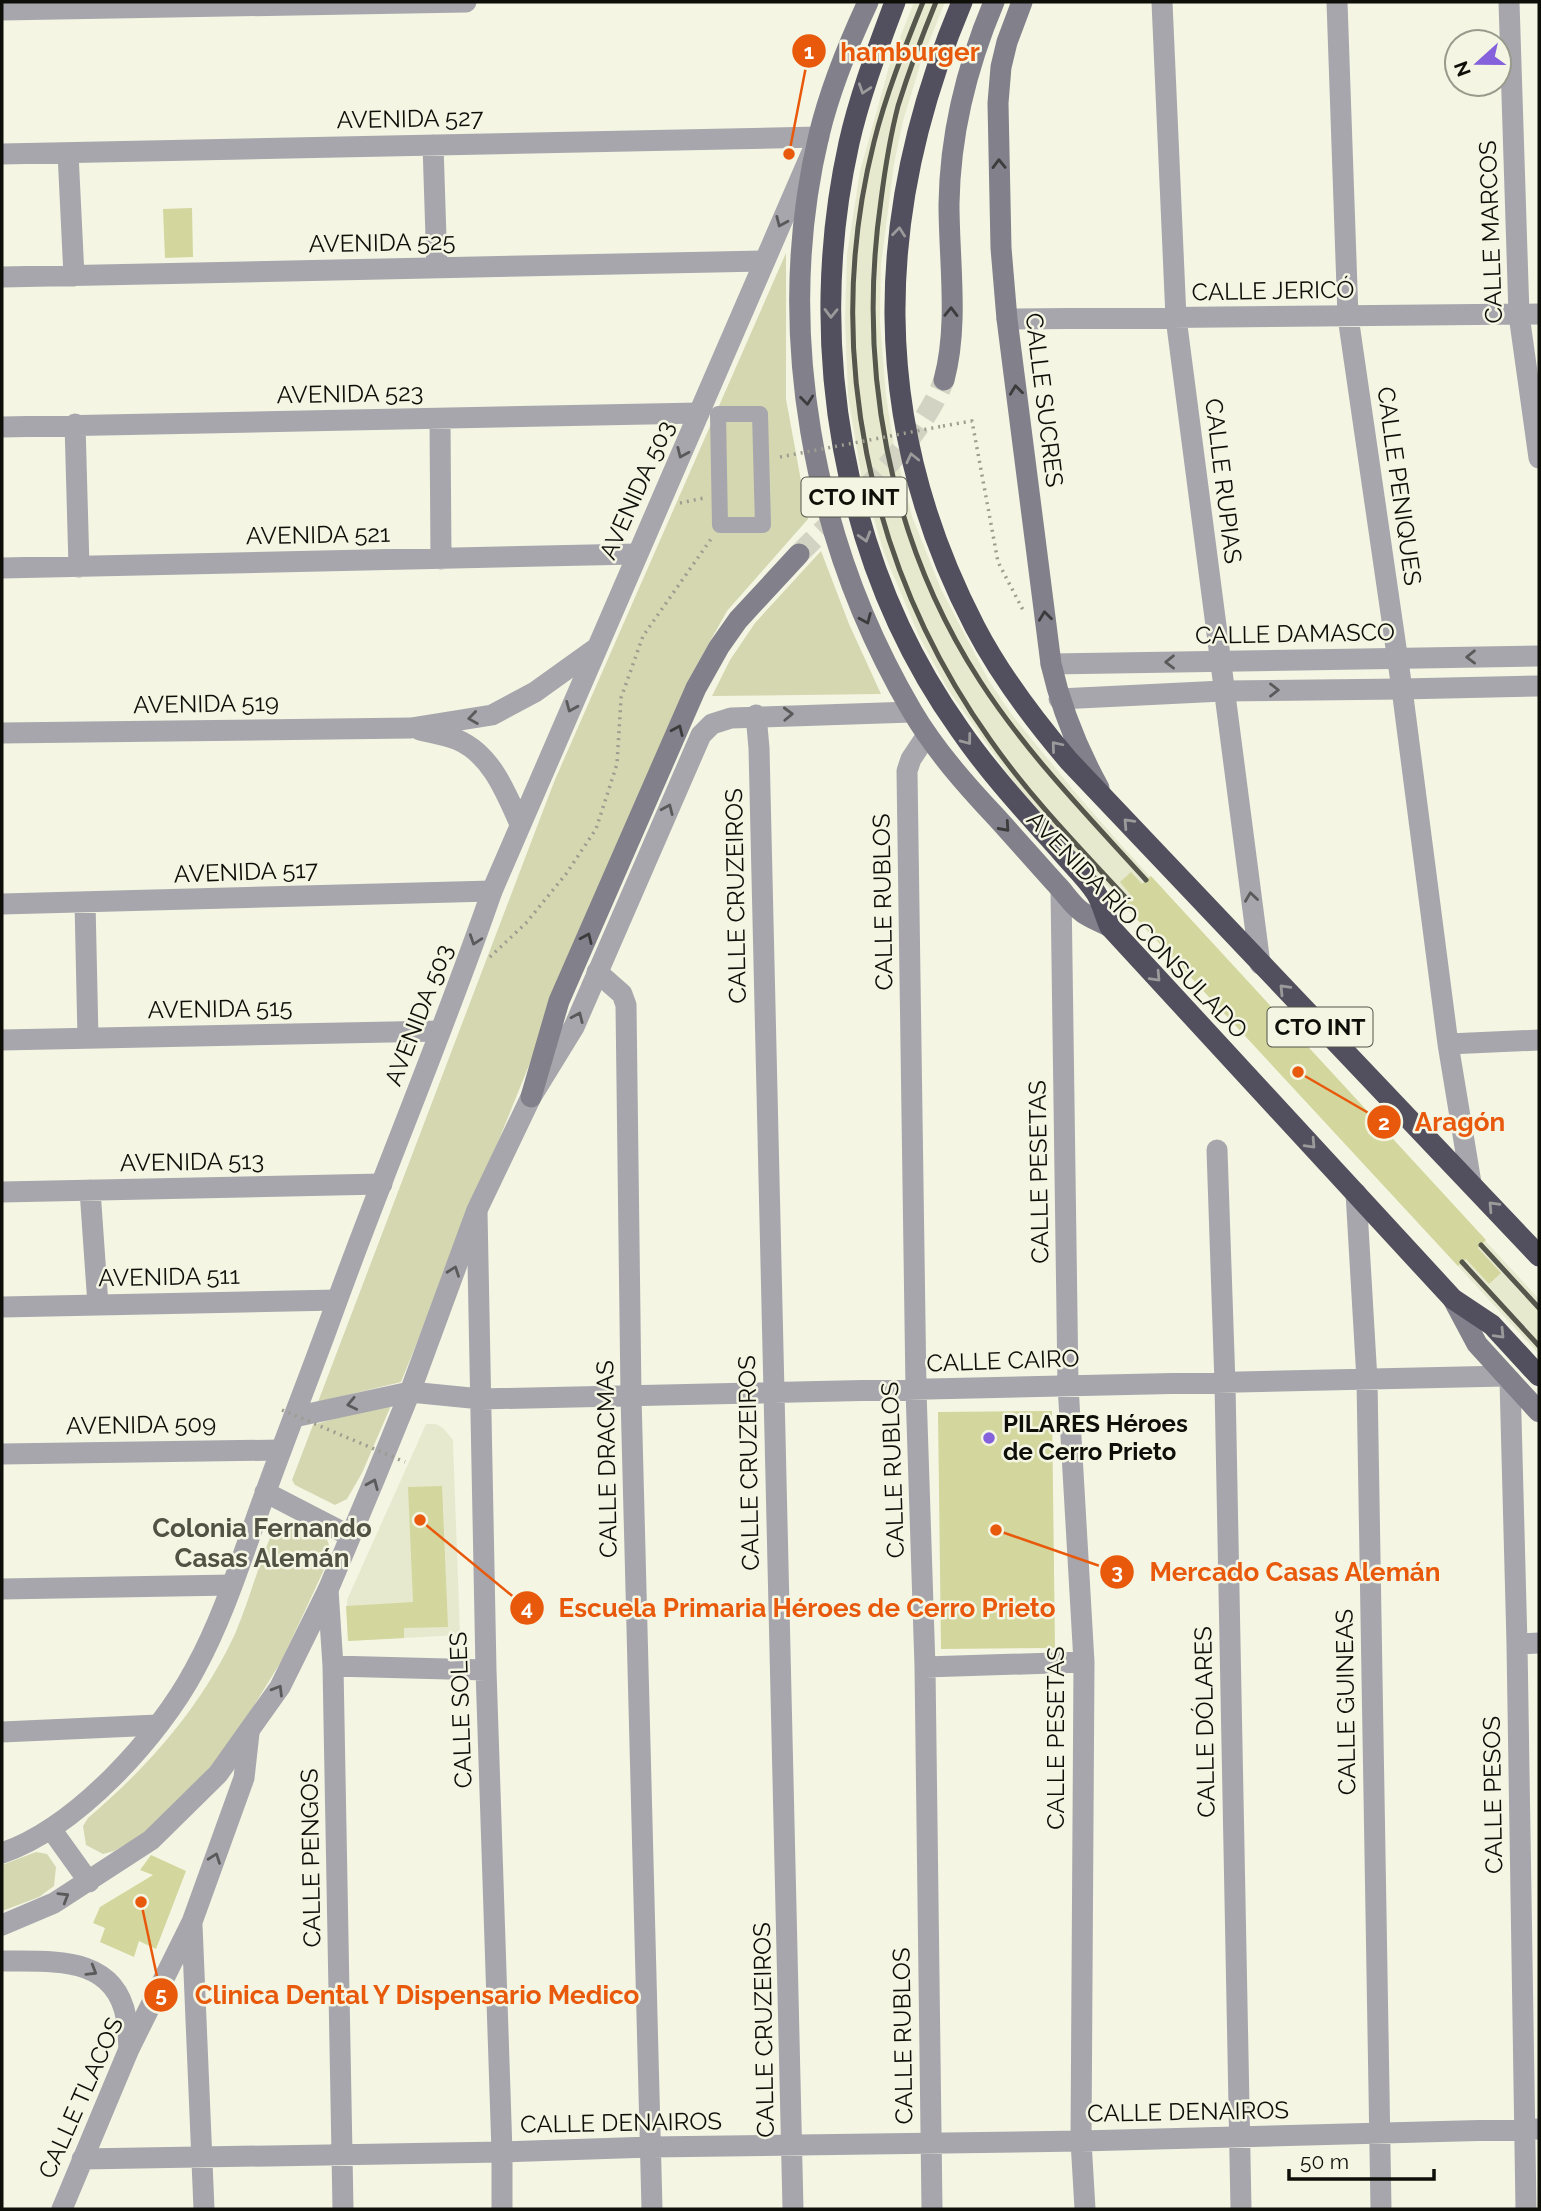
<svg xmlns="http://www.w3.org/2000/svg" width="1541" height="2211" viewBox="0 0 1541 2211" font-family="Raleway,sans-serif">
  <rect width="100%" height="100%" fill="#f4f6e3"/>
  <path fill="#e7e9cf" d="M914,2H945L921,62L903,121L894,164L881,265L880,321L886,396L894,445L912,516L941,589L989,681L1012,715L1074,791L1122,846L1539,1299V1354L1023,795L947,688L919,636L884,553L862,479L848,396L845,322L847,254L860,171L890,63Z
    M426,1424H436L443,1428L453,1440L460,1635L348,1641L347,1600Z"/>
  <path fill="#d5d7b1" d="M786,253V399L808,519L727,611L689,679L616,850L401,1382L318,1402L554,782Z
    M821,551L849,624L881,694L712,696L730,660L755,623Z
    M393,1401L362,1473L347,1499L335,1505L295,1485L292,1480L313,1425Z
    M291,1521C313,1529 336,1532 328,1561L282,1660L245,1720L211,1767L142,1835L114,1851L103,1854L86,1845L83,1826L88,1818C149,1766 201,1707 235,1634C249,1601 258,1566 272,1533L279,1525Z
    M36,1852L47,1854L56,1867L54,1886L39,1897L2,1911V1865Z"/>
  <path fill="#d3d69d" d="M192,208L193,257L165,258L163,209Z
    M1131,872L1142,884L1151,876L1486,1240L1478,1248L1501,1273L1489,1284L1466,1259L1458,1266L1121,902L1130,894L1120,882Z
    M1052,1411L1055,1648L941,1649L938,1412Z
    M442,1486L448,1627L404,1628V1638L348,1641L346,1606L413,1602L408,1487Z
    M151,1855L186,1871L156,1949L139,1941L134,1957L100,1942L105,1928L93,1923L100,1907L153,1875L140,1870Z"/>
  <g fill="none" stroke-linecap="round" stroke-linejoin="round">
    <path stroke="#d2d3c2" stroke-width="21" stroke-dasharray="21 10" stroke-linecap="butt" d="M799,554C849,503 918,447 944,380"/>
    <path stroke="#9b9d8f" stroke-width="3.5" stroke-dasharray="2 5" stroke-linecap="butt" d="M943,426L972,421L998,562L1023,610
      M680,503L704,498
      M490,957L526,923L566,874L596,829L617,764L621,698L643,636L711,539"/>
    <path stroke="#a7a6ad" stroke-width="16" d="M718,414H760L763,525H720Z"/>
    <path stroke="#a7a6ad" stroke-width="21" d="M1162,2L1176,318L1260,964
      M1337,2L1348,317L1402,689L1448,1044L1471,1183
      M1509,2L1519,315L1539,458
      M2,10L466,2
      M433,145L437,268
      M68,153L74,276
      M2,154L819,137
      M2,277L763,261
      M1007,319L1539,314
      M440,419L441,559
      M75,424L79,567
      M2,427L699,413
      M2,568L636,554
      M756,715L759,748L793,2209
      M927,735L911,759L907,771L916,1390L925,1667L932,2209
      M1061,890L1068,1385L1084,1662L1081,2141L1085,2209
      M85,902L88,1038
      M2,904L492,891
      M597,972L622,994L626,1005L631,1396L652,2209
      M2,1040L440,1031
      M1448,1044L1539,1040
      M1217,1150L1225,1384L1241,2209
      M90,1190L98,1305
      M2,1192L382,1184
      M1356,1193L1367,1380L1381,2209
      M477,1211L486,1670L502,2152V2209
      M2,1307L337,1300
      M1510,1380L1517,1644L1526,2209
      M294,1417L410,1392L481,1399L1506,1376
      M2,1454L281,1450
      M2,1589L232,1585
      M328,1590L333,1666L343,2209
      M1517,1644L1539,1643
      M333,1666L486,1670
      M925,1667L1084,1662
      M2,1732L158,1725
      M192,1925L204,2209
      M82,2159L502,2152L651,2147L1081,2141L1539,2129
      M62,2209L129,2049L192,1922L244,1778L249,1733"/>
    <path stroke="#a7a6ad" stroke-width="21" d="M1051,664L1539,656
      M1059,699L1223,691L1402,689L1539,686
      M420,730C433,733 447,735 458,740C492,755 506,793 520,824
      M2,733L411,728L492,715L535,692L595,649
      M265,1492L350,1536
      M51,1829L89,1882
      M2,1853C76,1828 159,1737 195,1669C225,1614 243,1553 265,1494C287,1433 311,1373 333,1312C384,1171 443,1033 492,891L812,152
      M2,1925L54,1903L151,1840L218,1774L280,1687L328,1590L375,1478L410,1392L477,1210L531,1097L574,1027L701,735L712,724L731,718L912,712
      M2,1961C51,1962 114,1954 126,2017C129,2027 128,2039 129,2049"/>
    <path stroke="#82808b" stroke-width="21" d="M868,2C848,45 830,89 819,135C773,328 812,541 912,711C935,750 966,785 997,818C1017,840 1037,863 1057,885C1065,893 1072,905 1082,912C1090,918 1101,922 1110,927
      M1022,2L1007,42L1001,67L998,103L1001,248L1007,319L1051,664C1061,708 1077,748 1099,788
      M944,380C959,324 949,262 949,204C950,134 967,66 994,2
      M531,1097L559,1001L696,688L719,647L738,620L799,554
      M1453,1299L1477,1344L1539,1412"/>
    <path stroke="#524f5e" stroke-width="21" d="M895,2C878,48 860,94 849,143C805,341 841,563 960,730C989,772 1024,810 1058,848C1070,863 1086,877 1096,893C1102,902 1105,916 1110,927L1453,1299L1492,1325L1539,1376
      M962,2C873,213 868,421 975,627C1000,675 1034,720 1069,761L1539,1256"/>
    <path stroke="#55564c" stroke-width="5" d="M923,2C905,47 886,94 874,142C822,348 868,569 991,741C1031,798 1079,847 1126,898
      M936,2C922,36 909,71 898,106C890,137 885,169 881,200C857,366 888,539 980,681C1028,755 1088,816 1146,880
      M1481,1245L1539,1308
      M1462,1262L1539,1346"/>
    <path stroke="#9b9d8f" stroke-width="3.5" stroke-dasharray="2 5" stroke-linecap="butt" d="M780,457L943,426
      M282,1410L405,1462"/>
  </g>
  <defs><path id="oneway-chevron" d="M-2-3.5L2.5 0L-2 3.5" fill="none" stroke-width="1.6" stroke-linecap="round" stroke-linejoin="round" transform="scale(1.75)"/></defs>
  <g stroke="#9b9a9a">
    <use href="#oneway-chevron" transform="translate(864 89) rotate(108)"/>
    <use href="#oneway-chevron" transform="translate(899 232) rotate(-84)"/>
    <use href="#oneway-chevron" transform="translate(831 313) rotate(91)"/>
    <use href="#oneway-chevron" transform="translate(912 458) rotate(-103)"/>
    <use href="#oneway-chevron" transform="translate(865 537) rotate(73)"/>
    <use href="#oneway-chevron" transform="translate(967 740) rotate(53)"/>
    <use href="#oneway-chevron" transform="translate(1056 746) rotate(-130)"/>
    <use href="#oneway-chevron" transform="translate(1128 823) rotate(-133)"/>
    <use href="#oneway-chevron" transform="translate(1156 977) rotate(47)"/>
    <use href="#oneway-chevron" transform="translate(1284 989) rotate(-134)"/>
    <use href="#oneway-chevron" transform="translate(1311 1144) rotate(47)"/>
    <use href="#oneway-chevron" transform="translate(1493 1206) rotate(-133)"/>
    <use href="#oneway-chevron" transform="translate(1500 1334) rotate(46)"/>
  </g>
  <g stroke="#3c3c3d">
    <use href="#oneway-chevron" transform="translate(999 164) rotate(-91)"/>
    <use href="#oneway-chevron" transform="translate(951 312) rotate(-89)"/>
    <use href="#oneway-chevron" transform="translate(1016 390) rotate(-97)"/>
    <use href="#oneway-chevron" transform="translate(807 400) rotate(84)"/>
    <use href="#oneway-chevron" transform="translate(1045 616) rotate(-97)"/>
    <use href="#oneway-chevron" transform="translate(866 619) rotate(67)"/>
    <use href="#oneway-chevron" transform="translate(678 730) rotate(-66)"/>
    <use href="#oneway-chevron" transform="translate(1005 827) rotate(48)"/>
    <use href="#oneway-chevron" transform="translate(587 938) rotate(-66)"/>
  </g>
  <g stroke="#5a5a5b">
    <use href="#oneway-chevron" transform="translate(781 222) rotate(114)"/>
    <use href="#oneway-chevron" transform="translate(682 453) rotate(114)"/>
    <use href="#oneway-chevron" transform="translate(1471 657) rotate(179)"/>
    <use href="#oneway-chevron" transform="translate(1170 662) rotate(179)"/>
    <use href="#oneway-chevron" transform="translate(1274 690)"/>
    <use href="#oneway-chevron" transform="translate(571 707) rotate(113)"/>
    <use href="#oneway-chevron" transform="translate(788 714) rotate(-2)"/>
    <use href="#oneway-chevron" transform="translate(473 718) rotate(172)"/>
    <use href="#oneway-chevron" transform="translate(668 809) rotate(-66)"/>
    <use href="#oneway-chevron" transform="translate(1251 897) rotate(-98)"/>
    <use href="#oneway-chevron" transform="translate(475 940) rotate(109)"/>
    <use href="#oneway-chevron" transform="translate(578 1017) rotate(-66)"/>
    <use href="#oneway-chevron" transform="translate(454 1271) rotate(-70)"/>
    <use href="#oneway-chevron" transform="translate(352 1404) rotate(168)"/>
    <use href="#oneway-chevron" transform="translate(373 1484) rotate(-67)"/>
    <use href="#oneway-chevron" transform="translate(278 1690) rotate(-59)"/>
    <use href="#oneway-chevron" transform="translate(215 1858) rotate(-70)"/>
    <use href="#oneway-chevron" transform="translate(64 1897) rotate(-31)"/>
    <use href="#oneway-chevron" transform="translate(92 1971) rotate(31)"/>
  </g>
  <circle fill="#8661dc" stroke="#f4f6e3" stroke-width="2.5" cx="989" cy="1438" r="7"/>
  <g text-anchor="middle" stroke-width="5" stroke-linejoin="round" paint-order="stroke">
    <g fill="#f4f6e3" stroke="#53544a" stroke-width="2">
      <rect x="801.5" y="477.5" width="105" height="39" rx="5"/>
      <rect x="1267.5" y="1007.5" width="105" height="39" rx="5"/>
    </g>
    <g font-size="23" font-weight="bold" fill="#0e0f09">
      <text x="854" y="505">CTO INT</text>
      <text x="1320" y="1035">CTO INT</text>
    </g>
    <g font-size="24" fill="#0e0f09" stroke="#f4f6e3">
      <text transform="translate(410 119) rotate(-1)" y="8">AVENIDA 527</text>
      <text transform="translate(1491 232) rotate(-92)" y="8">CALLE MARCOS</text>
      <text transform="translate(382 243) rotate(-1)" y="8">AVENIDA 525</text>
      <text transform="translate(1273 291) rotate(-1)" y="8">CALLE JERICÓ</text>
      <text transform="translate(350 394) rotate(-1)" y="8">AVENIDA 523</text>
      <text transform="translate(1044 400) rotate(83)" y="8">CALLE SUCRES</text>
      <text transform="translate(1223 481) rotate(83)" y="8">CALLE RUPIAS</text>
      <text transform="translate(1399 486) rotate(82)" y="8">CALLE PENIQUES</text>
      <text transform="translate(637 490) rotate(-66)" y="8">AVENIDA 503</text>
      <text transform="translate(318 535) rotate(-1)" y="8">AVENIDA 521</text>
      <text transform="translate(1295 634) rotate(-1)" y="8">CALLE DAMASCO</text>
      <text transform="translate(206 704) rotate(-1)" y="8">AVENIDA 519</text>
      <text transform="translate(246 872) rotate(-2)" y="8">AVENIDA 517</text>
      <text transform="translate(736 896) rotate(-91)" y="8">CALLE CRUZEIROS</text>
      <text transform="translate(883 902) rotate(-91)" y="8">CALLE RUBLOS</text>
      <text transform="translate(1137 925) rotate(46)" y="8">AVENIDA RÍO CONSULADO</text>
      <text transform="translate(220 1009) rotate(-1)" y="8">AVENIDA 515</text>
      <text transform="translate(419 1015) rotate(-69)" y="8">AVENIDA 503</text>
      <text transform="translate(192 1162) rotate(-1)" y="8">AVENIDA 513</text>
      <text transform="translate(1039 1172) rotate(-91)" y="8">CALLE PESETAS</text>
      <text transform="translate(169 1277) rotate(-1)" y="8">AVENIDA 511</text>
      <text transform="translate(1003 1361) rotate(-2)" y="8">CALLE CAIRO</text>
      <text transform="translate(141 1425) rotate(-1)" y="8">AVENIDA 509</text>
      <text transform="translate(607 1459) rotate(-91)" y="8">CALLE DRACMAS</text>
      <text transform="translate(749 1463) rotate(-91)" y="8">CALLE CRUZEIROS</text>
      <text transform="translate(893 1470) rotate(-92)" y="8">CALLE RUBLOS</text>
      <text transform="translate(1346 1702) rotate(-91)" y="8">CALLE GUINEAS</text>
      <text transform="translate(461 1710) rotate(-92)" y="8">CALLE SOLES</text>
      <text transform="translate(1205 1722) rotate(-91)" y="8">CALLE DÓLARES</text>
      <text transform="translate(1056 1738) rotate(-90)" y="8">CALLE PESETAS</text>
      <text transform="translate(1493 1795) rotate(-91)" y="8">CALLE PESOS</text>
      <text transform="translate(311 1858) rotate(-91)" y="8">CALLE PENGOS</text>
      <text transform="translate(764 2030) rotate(-91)" y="8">CALLE CRUZEIROS</text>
      <text transform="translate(903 2036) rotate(-91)" y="8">CALLE RUBLOS</text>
      <text transform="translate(81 2098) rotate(-66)" y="8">CALLE TLACOS</text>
      <text transform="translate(1188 2112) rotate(-1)" y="8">CALLE DENAIROS</text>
      <text transform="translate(621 2123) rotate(-1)" y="8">CALLE DENAIROS</text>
    </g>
    <g font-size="24" font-weight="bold" fill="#0e0f09" stroke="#f4f6e3" text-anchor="start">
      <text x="1003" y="1432">PILARES Héroes<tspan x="1003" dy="28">de Cerro Prieto</tspan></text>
    </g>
    <g font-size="26" font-weight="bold" fill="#515243" stroke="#f4f6e3">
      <text x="262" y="1537">Colonia Fernando<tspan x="262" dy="30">Casas Alemán</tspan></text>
    </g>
  </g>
  <path fill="none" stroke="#e8590c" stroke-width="2.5" d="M789 154L809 51M1298 1072L1384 1122M996 1530L1117 1572M420 1520L527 1608M141 1902L161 1995"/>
  <g fill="#e8590c" stroke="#f4f6e3" stroke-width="2.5">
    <circle cx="789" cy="154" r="7"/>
    <circle cx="1298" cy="1072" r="7"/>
    <circle cx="996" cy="1530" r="7"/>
    <circle cx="420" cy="1520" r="7"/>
    <circle cx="141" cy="1902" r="7"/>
    <circle cx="809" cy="51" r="18"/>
    <circle cx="1384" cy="1122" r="18"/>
    <circle cx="1117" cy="1572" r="18"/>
    <circle cx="527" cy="1608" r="18"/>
    <circle cx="161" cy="1995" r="18"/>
  </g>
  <g font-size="21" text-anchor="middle" font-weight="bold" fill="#fff">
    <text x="809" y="59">1</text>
    <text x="1384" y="1130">2</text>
    <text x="1117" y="1579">3</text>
    <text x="527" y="1615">4</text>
    <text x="161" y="2002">5</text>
  </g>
  <g font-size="26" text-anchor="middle" font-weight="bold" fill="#e8590c" stroke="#f4f6e3" stroke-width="5" stroke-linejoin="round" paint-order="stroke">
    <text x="910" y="61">hamburger</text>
    <text x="1460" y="1131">Aragón</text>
    <text x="1295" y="1581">Mercado Casas Alemán</text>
    <text x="807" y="1617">Escuela Primaria Héroes de Cerro Prieto</text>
    <text x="417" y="2004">Clinica Dental Y Dispensario Medico</text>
  </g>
  <rect width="1541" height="2211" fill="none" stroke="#0e0f09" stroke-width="7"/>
  <g transform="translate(1478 63) rotate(249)"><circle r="33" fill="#f4f6e3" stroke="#989a8c" stroke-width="2"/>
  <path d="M0-5L12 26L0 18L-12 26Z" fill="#8661dc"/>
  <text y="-10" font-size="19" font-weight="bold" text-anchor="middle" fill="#0e0f09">N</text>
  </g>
  <path d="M1289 2169v10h145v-10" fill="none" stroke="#0e0f09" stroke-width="3.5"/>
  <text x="1300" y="2169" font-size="21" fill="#0e0f09" stroke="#f4f6e3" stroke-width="5" paint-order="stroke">50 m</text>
</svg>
